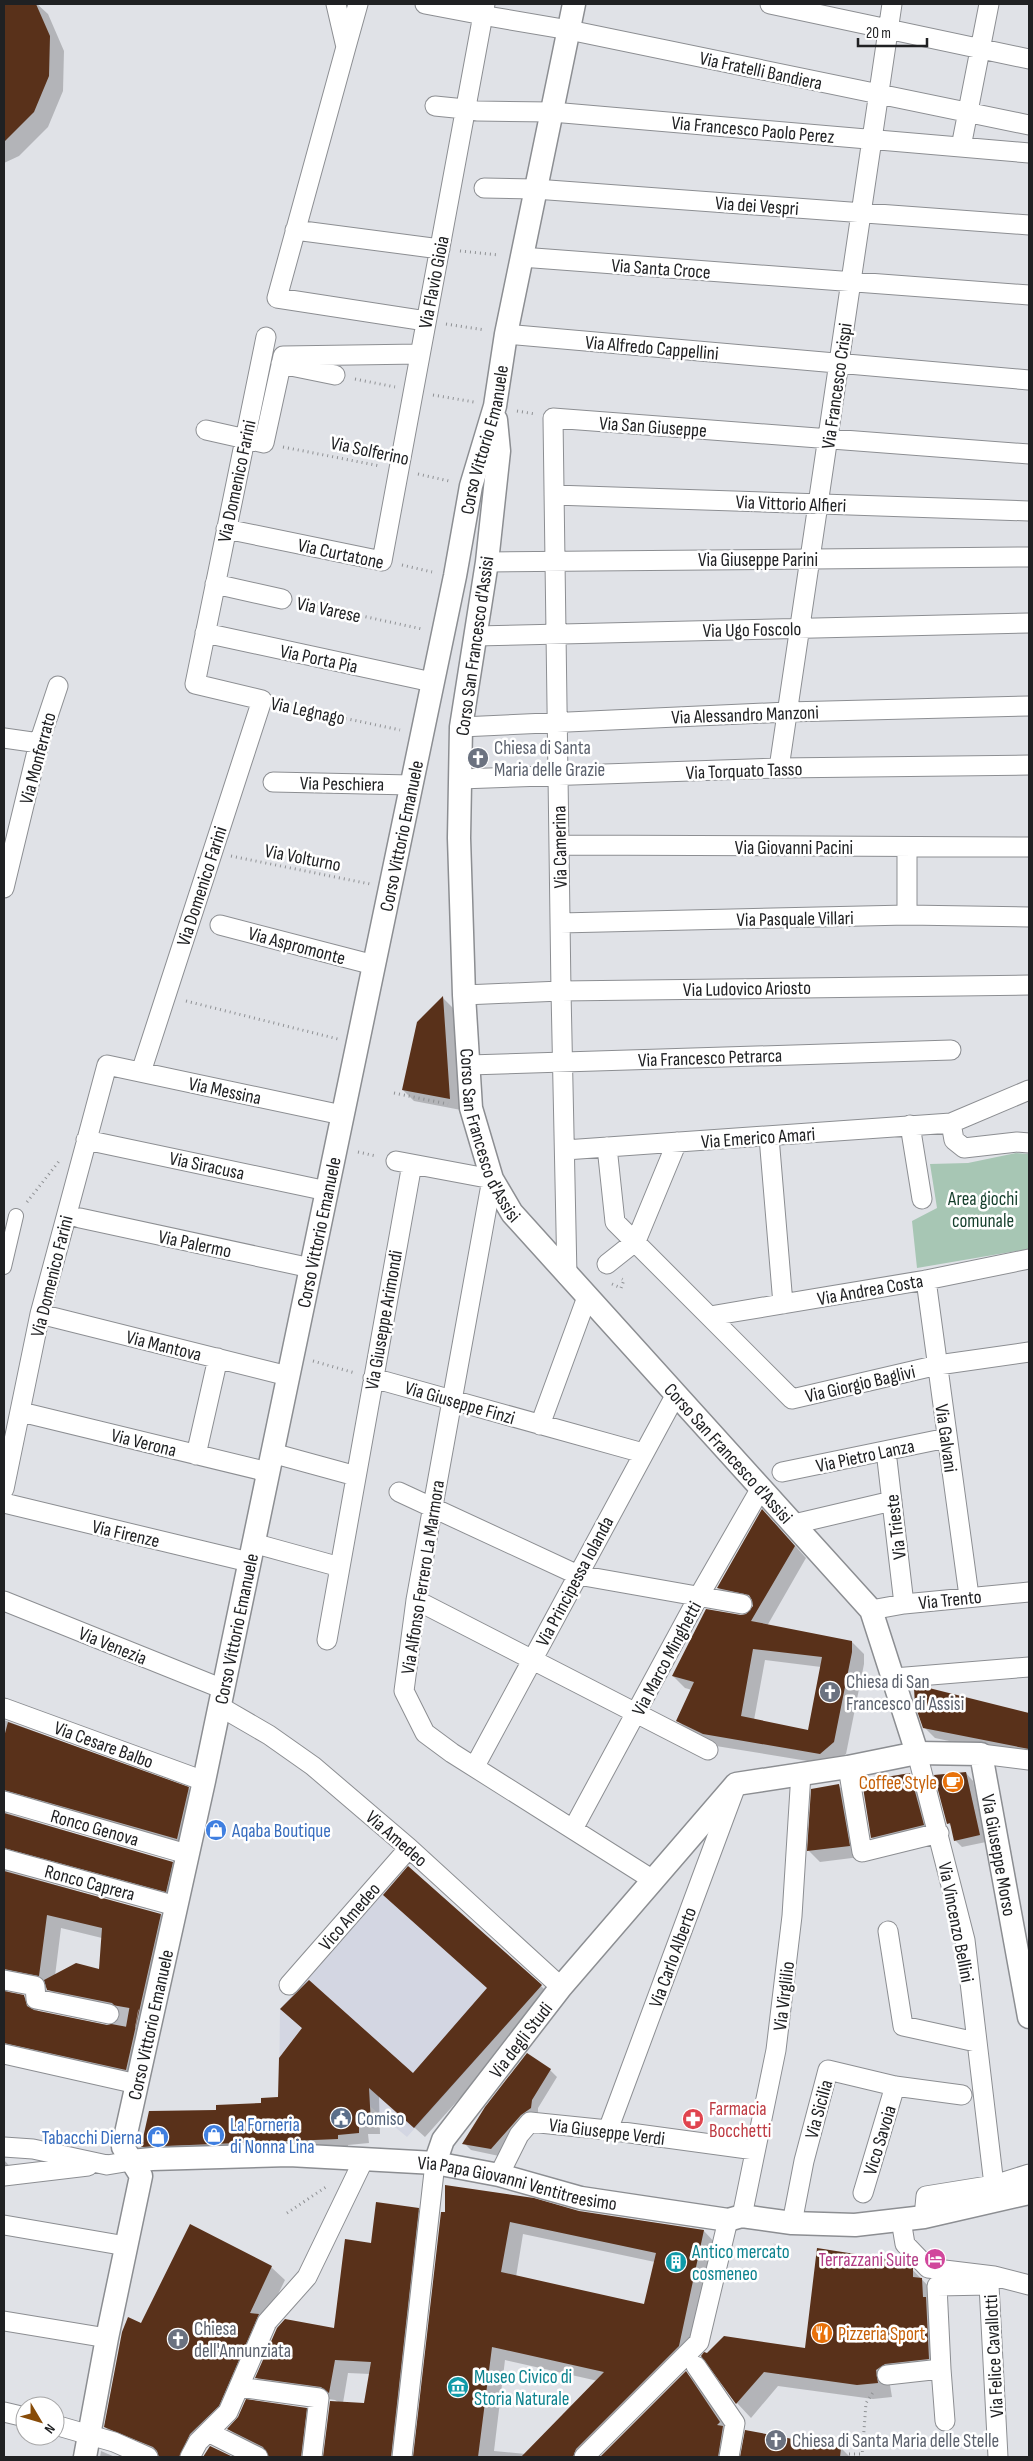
<svg xmlns="http://www.w3.org/2000/svg" width="1033" height="2461" viewBox="0 0 1033 2461" font-family="'Sofia Sans Condensed',sans-serif">
  <rect width="100%" height="100%" fill="#e0e2e7"/>
  <path fill="#d3d6e2" d="M408,1866L542,1985L407,2137L366,2103L279,2097L280,2009Z"/>
  <path fill="#a7c6b4" d="M1016,1153L1029,1154V1249L917,1268L912,1221L937,1208L930,1164L968,1163Z"/>
  <path fill="#0003" fill-rule="evenodd" d="M4,4H37L48,14L64,51L63,91L48,127L19,156L4,163Z
    M443,998L453,1008L461,1110L414,1101L403,1090Z
    M774,1522L806,1558L767,1626L852,1642L864,1654V1664L846,1754L832,1765L716,1746L689,1732L678,1721L692,1690L685,1688L673,1676L740,1616H747L754,1605L730,1600L718,1588ZM765,1660L821,1667L809,1731L754,1720Z
    M925,1688L1029,1714V1758L935,1738L924,1727Z
    M4,1720L188,1788L202,1803L191,1853L11,1806L7,1813L172,1863L186,1877L180,1905L11,1864L7,1871L161,1915L175,1929L140,2083L4,2054ZM61,1928L102,1938L100,1971L55,1976ZM15,1983L48,1988L62,2003L121,2017L113,2026L39,2012L24,1997L8,1993L9,1987Z
    M966,1773L973,1781L986,1842L962,1847L955,1840L953,1828L948,1823Z
    M909,1775L920,1786L934,1836L883,1849L872,1838Z
    M839,1786L850,1797L860,1857L820,1862L809,1851L812,1790Z
    M541,1986L551,1996L425,2137L379,2096L380,2134H368L369,2143L348,2145V2149L152,2156L142,2146L218,2111L262,2104L280,2098L303,2029L281,2009L413,2074Z
    M550,2070L557,2077L538,2108V2115L499,2156L471,2150L464,2143Z
    M4,2160L14,2171L4,2178Z
    M418,2210L432,2223L405,2457H324L331,2403H340L335,2400L270,2391L257,2378L335,2330L372,2244ZM348,2373L370,2374L365,2404L343,2403Z
    M579,2212L704,2231L717,2245L692,2360L595,2457H415L442,2213ZM523,2234L655,2262L645,2306L516,2277ZM505,2360L598,2381L526,2454L494,2451Z
    M906,2263L936,2294L943,2373L900,2378L890,2385L892,2397L873,2399L778,2386L751,2418L737,2403L703,2356L806,2349Z
    M271,2267L285,2280L198,2457H159L119,2441L105,2427L142,2325Z
    M686,2373L700,2386L733,2436V2457H601Z
    M306,2409L320,2422L316,2457H270L242,2442L229,2429Z
    M746,2432L842,2449L850,2457H751L743,2449Z
    M101,2451L115,2457H100Z"/>
  <path fill="#59311a" fill-rule="evenodd" d="M4,4H36L50,36L49,76L34,112L4,142Z
    M443,996L450,1099L402,1090L417,1022Z
    M762,1509L795,1546L751,1621L852,1641V1652L834,1742L820,1754L703,1734L676,1721L694,1682L672,1676L706,1609L741,1615L746,1614L753,1606L752,1600L749,1595L717,1588ZM753,1649L822,1657L808,1730L741,1716Z
    M925,1687L1029,1713V1749L923,1728L915,1705L914,1688Z
    M8,1722L189,1787L177,1839L4,1790V1737Z
    M966,1772L980,1835L954,1841L950,1823L947,1824L934,1775Z
    M910,1773L924,1825L871,1838L862,1781Z
    M839,1784L850,1846L807,1851L811,1789Z
    M4,1813L173,1862L166,1892L4,1848Z
    M408,1866L542,1985L414,2128L369,2088L371,2124L359,2125V2133L338,2135V2139L141,2147L149,2111L216,2110V2105L261,2103V2098L278,2097L279,2058L302,2028L280,2009L309,1980L413,2073L487,1988L383,1895Z
    M4,1871L161,1914L126,2070L4,2043V1991L24,1995L27,2006L34,2010L107,2025L117,2022L120,2016L119,2010L112,2003L47,1990L44,1980L76,1963L99,1969L102,1928L47,1915L39,1976L4,1969Z
    M527,2053L551,2069L532,2100L531,2108L521,2115L491,2149L462,2144L485,2107Z
    M445,2185L534,2198L579,2211L704,2230L679,2346L576,2449L573,2457H521L604,2372L492,2347L478,2457H413L441,2212H445ZM510,2222L656,2253L644,2304L501,2272Z
    M376,2202L419,2208L391,2457H323L330,2401L364,2403L371,2362L335,2360L329,2393L321,2387L255,2378L277,2328L285,2319L334,2328L345,2239L371,2243Z
    M190,2224L272,2266L250,2313L259,2314L219,2406L190,2434L179,2457H159L157,2451L153,2447L104,2427L122,2332L128,2317L141,2323Z
    M817,2248L906,2262L913,2268V2277L922,2278L923,2297H926L929,2359L885,2364L876,2370L878,2383L857,2385L764,2372L736,2404L701,2356L704,2352L707,2353L724,2336L805,2348Z
    M686,2371L720,2422L717,2425L723,2426L718,2457H600Z
    M246,2399L307,2408L301,2457H269L263,2447L227,2429L238,2417Z
    M745,2430L841,2448L840,2457H740Z
    M210,2446L233,2457H203Z"/>
  <g fill="none" stroke-linecap="round" stroke-linejoin="round">
    <path stroke="#babbc0" stroke-width="19" stroke-dasharray="19 9" stroke-linecap="butt" d="M109,2014L137,2019"/>
    <g stroke="#8c8e92" stroke-width="16">
      <path id="pedestrian" d="M4,1267L16,1216"/>
    </g>
    <g stroke="#8c8e92" stroke-width="21">
      <path id="minor" d="M336,4L346,47L277,298L426,321
        M425,4L483,15
        M770,4L1029,59
        M493,17L569,30L1029,125
        M346,47L358,4
        M435,106L465,109
        M477,111L552,112L1029,153
        M961,147L989,4
        M484,188L535,189L1029,225
        M295,230L440,249
        M521,257L1029,295
        M506,334L1029,380
        M281,364L335,375
        M206,430L264,443L283,356L420,354
        M554,495L1029,511
        M226,529L382,561L485,4
        M487,562L1029,557
        M215,584L282,599
        M205,633L432,682
        M475,636L1029,623
        M461,727L787,712L1029,706
        M4,738L39,743
        M779,768L892,4
        M460,779L779,768L1029,765
        M273,782L411,785
        M559,845L1029,847
        M907,848V915
        M4,888L39,743L58,686
        M560,923L907,915L1029,917
        M220,925L374,965
        M464,995L561,991L1029,985
        M469,1065L951,1050
        M141,1072L262,700L195,684L266,337
        M951,1123L954,1140L964,1148L1017,1142L1029,1143
        M910,1125L922,1199
        M769,1137L783,1304
        M86,1140L327,1191
        M607,1147L615,1222L792,1399L938,1365L1029,1352
        M565,1150L951,1123L1029,1090
        M396,1161L492,1179L416,1600L404,1691L425,1733L452,1753L653,1880
        M80,1218L311,1268
        M607,1264L636,1241L677,1142
        M567,1276L561,991L553,418L1029,454
        M926,1280L969,1596
        M40,1314L288,1376
        M710,1316L926,1280L1029,1259
        M373,1378L643,1453
        M21,1412L268,1472
        M540,1425L587,1297
        M886,1451L904,1604
        M272,1453L356,1476
        M196,1455L218,1358
        M782,1472L947,1438
        M4,1489L40,1314L107,1065L342,1115
        M399,1492L578,1575L742,1604
        M4,1503L249,1562
        M794,1524L892,1501
        M253,1543L340,1567
        M416,1600L708,1750
        M4,1601L223,1689
        M871,1610L904,1604L1029,1592
        M327,1640L412,1164
        M894,1678L1029,1667
        M219,1706L269,1735L313,1766L409,1848L561,1987
        M4,1708L204,1781
        M917,1753L965,1940L994,2185
        M981,1754L1029,1760
        M475,1766L675,1396
        M848,1767L862,1852L939,1833
        M4,1801L187,1854
        M573,1829L699,1596L761,1488
        M4,1859L176,1906
        M888,1931L903,2026L976,2042
        M4,1980L35,1986L36,1999L109,2014
        M289,1985L409,1848
        M4,2054L137,2084
        M608,2130L734,1791
        M4,2147L33,2149L107,2165L131,2161
        M499,2175L519,2135L530,2122L608,2130L755,2150
        M4,2176L88,2166
        M863,2193L895,2086
        M742,2216L776,2050L792,1916L801,1773
        M924,2217L926,2196L994,2185L1029,2174
        M901,2220L905,2244L928,2268L994,2276L1029,2285
        M792,2223L804,2161L828,2070L895,2086L962,2095
        M4,2225L126,2246
        M989,2285L998,2457
        M4,2321L107,2338
        M696,2366L735,2423L729,2457
        M941,2369L945,2421
        M887,2375L941,2369L937,2286L989,2285L994,2276
        M239,2387L319,2398L312,2457
        M4,2412L25,2417
        M55,2425L114,2442L148,2457
        M208,2432L258,2457
        M190,2457L198,2442L228,2412L267,2322L307,2277L364,2159
        M402,2457L435,2163
        M584,2457L699,2342L728,2220"/>
    </g>
    <g stroke="#8c8e92" stroke-width="25">
      <g id="tertiary">
        <path id="s1" d="M496,420L499,451L487,562L461,727L459,838L464,995L471,1108L492,1179L512,1213L871,1610L917,1753"/>
        <path id="s2" d="M131,2161L152,2159L289,2155L435,2163L499,2175L581,2198L728,2220L742,2216L792,2223L855,2225L924,2217L1029,2193"/>
        <path id="s3" d="M435,2163L443,2140L561,1987L736,1784L848,1767L917,1753L981,1754L1029,2017"/>
        <path id="s4" d="M85,2457L107,2338L141,2176L123,2147L204,1781L455,576L471,486L495,406L506,334L574,4"/>
      </g>
    </g>
    <path stroke="#8f9194" stroke-width="3" stroke-dasharray="1 4" stroke-linecap="butt" d="M460,251L499,255
      M446,324L485,330
      M355,379L395,387
      M433,395L474,402
      M517,411L535,414
      M283,447L380,466
      M418,474L449,481
      M402,565L432,572
      M302,603L422,629
      M282,705L400,730
      M231,856L370,884
      M186,1001L338,1039
      M394,1093L448,1104
      M358,1152L376,1156
      M27,1202L60,1160
      M612,1284L621,1288L624,1280L622,1279
      M313,1361L355,1373
      M287,2213L326,2187
      M773,2254L775,2244
      M849,2454H863
      M862,2457L866,2403L874,2391"/>
    <use href="#pedestrian" stroke="#fff" stroke-width="14"/>
    <use href="#minor" stroke="#fff" stroke-width="19"/>
    <use href="#tertiary" stroke="#fff" stroke-width="22"/>
  </g>
  <defs>
    <g id="church-disc" transform="scale(1.125)"><circle r="9.5" fill="#6b7280" stroke="#fff"/><path d="M-1.2-6h2.4v3.5h3.3v2.4h-3.3V6h-2.4V-.1h-3.3v-2.4h3.3Z" fill="#fff"/></g>
    <g id="cafe-disc" transform="scale(1.125)"><circle r="9.5" fill="#e8710a" stroke="#fff"/><path d="M-5.5-4.5H6V0H3Q3 3.5 0 3.5H-2.5Q-5.5 3.5-5.5 0ZM3-3.2v2h1.7v-2ZM-6 4.5H4V6H-6Z" fill="#fff"/></g>
    <g id="shop-disc" transform="scale(1.125)"><circle r="9.5" fill="#3f7fe0" stroke="#fff"/><path d="M-5-2.5h2.3a2.7 3.5 0 0 1 5.4 0H5L5.5 6h-11ZM-1.5-2.5h3a1.5 2.3 0 0 0-3 0Z" fill="#fff"/></g>
    <g id="civic-disc" transform="scale(1.125)"><circle r="9.5" fill="#5c6f8a" stroke="#fff"/><path d="M-.6-6.5H3V-4.5H.6V-3L4-1V1h2V6H-6V1h2V-1L-.6-3ZM-1.2 2.5V6h2.4V2.5Z" fill="#fff"/></g>
    <g id="pharmacy-disc" transform="scale(1.125)"><circle r="9.5" fill="#e0444e" stroke="#fff"/><path d="M-2-6h4v4h4v4h-4v4h-4v-4h-4v-4h4Z" fill="#fff"/></g>
    <g id="hotel-disc" transform="scale(1.125)"><circle r="9.5" fill="#d1479c" stroke="#fff"/><path d="M-6-4.5h1.5V1H6V5H4.5V3h-9V5H-6ZM-4 0a1.8 1.8 0 1 1 3.6 0ZM.5 0V-2.5h3Q6-2.5 6 0Z" fill="#fff"/></g>
    <g id="building-disc" transform="scale(1.125)"><circle r="9.5" fill="#0f9aa8" stroke="#fff"/><path d="M-4-6H4V6H1V3H-1V6H-4ZM-2.5-4.3h1.7v1.8h-1.7ZM.8-4.3h1.7v1.8H.8ZM-2.5-1h1.7V.8h-1.7ZM.8-1h1.7V.8H.8Z" fill="#fff"/></g>
    <g id="restaurant-disc" transform="scale(1.125)"><circle r="9.5" fill="#e8710a" stroke="#fff"/><path d="M-5-6h1v4h1v-4h1v4h1v-4h1v5L-1.5 .5V6h-2V.5L-5-1ZM5-6V6H3V1.5H1.5Q1.5-4 5-6Z" fill="#fff"/></g>
    <g id="museum-disc" transform="scale(1.125)"><circle r="9.5" fill="#0f9aa8" stroke="#fff"/><path d="M0-6L6-3V-2H-6V-3ZM-5-1h2V3h-2ZM-1-1h2V3h-2ZM3-1h2V3H3ZM-6 4H6V6H-6Z" fill="#fff"/></g>
  </defs>
  <g fill-rule="evenodd">
    <use href="#church-disc" x="478" y="758"/>
    <use href="#church-disc" x="830" y="1692"/>
    <use href="#cafe-disc" x="953" y="1782"/>
    <use href="#shop-disc" x="216" y="1830"/>
    <use href="#civic-disc" x="341" y="2118"/>
    <use href="#pharmacy-disc" x="693" y="2119"/>
    <use href="#shop-disc" x="214" y="2135"/>
    <use href="#shop-disc" x="158" y="2137"/>
    <use href="#hotel-disc" x="935" y="2259"/>
    <use href="#building-disc" x="676" y="2262"/>
    <use href="#restaurant-disc" x="822" y="2333"/>
    <use href="#church-disc" x="178" y="2339"/>
    <use href="#museum-disc" x="458" y="2387"/>
    <use href="#church-disc" x="776" y="2440"/>
  </g>
  <g text-anchor="middle" stroke-width="5" stroke-linejoin="round" paint-order="stroke">
    <g font-size="19" fill="#202123" stroke="#fff">
      <text transform="translate(761 70) rotate(12)" y="7">Via Fratelli Bandiera</text>
      <text transform="translate(753 129) rotate(5)" y="7">Via Francesco Paolo Perez</text>
      <text transform="translate(757 205) rotate(4)" y="7">Via dei Vespri</text>
      <text transform="translate(661 268) rotate(4)" y="7">Via Santa Croce</text>
      <text transform="translate(433 282) rotate(-79)" y="7">Via Flavio Gioia</text>
      <text transform="translate(652 347) rotate(5)" y="7">Via Alfredo Cappellini</text>
      <text transform="translate(836 386) rotate(-82)" y="7">Via Francesco Crispi</text>
      <text transform="translate(653 426) rotate(4)" y="7">Via San Giuseppe</text>
      <text dy="7" stroke="none"><textPath href="#s4" startOffset="2066">Corso Vittorio Emanuele</textPath></text>
      <text transform="translate(370 450) rotate(12)" y="7">Via Solferino</text>
      <text transform="translate(236 481) rotate(-78)" y="7">Via Domenico Farini</text>
      <text transform="translate(791 503) rotate(2)" y="7">Via Vittorio Alfieri</text>
      <text transform="translate(341 553) rotate(12)" y="7">Via Curtatone</text>
      <text x="758" y="566">Via Giuseppe Parini</text>
      <text transform="translate(329 609) rotate(12)" y="7">Via Varese</text>
      <text transform="translate(752 629) rotate(-1)" y="7">Via Ugo Foscolo</text>
      <text transform="translate(474 646) rotate(-82)" y="7">Corso San Francesco d'Assisi</text>
      <text transform="translate(319 658) rotate(12)" y="7">Via Porta Pia</text>
      <text transform="translate(308 710) rotate(12)" y="7">Via Legnago</text>
      <text transform="translate(745 714) rotate(-2)" y="7">Via Alessandro Manzoni</text>
      <text transform="translate(37 758) rotate(-75)" y="7">Via Monferrato</text>
      <text transform="translate(744 770) rotate(-2)" y="7">Via Torquato Tasso</text>
      <text transform="translate(342 783) rotate(1)" y="7">Via Peschiera</text>
      <text dy="7" stroke="none"><textPath href="#s4" startOffset="1661">Corso Vittorio Emanuele</textPath></text>
      <text transform="translate(559 847) rotate(-91)" y="7">Via Camerina</text>
      <text x="794" y="854">Via Giovanni Pacini</text>
      <text transform="translate(303 857) rotate(11)" y="7">Via Volturno</text>
      <text transform="translate(201 886) rotate(-72)" y="7">Via Domenico Farini</text>
      <text transform="translate(795 918) rotate(-1)" y="7">Via Pasquale Villari</text>
      <text transform="translate(297 945) rotate(15)" y="7">Via Aspromonte</text>
      <text transform="translate(747 988) rotate(-1)" y="7">Via Ludovico Ariosto</text>
      <text transform="translate(710 1057) rotate(-2)" y="7">Via Francesco Petrarca</text>
      <text transform="translate(225 1090) rotate(12)" y="7">Via Messina</text>
      <text dy="7" stroke="none"><textPath href="#s1" startOffset="722">Corso San Francesco d'Assisi</textPath></text>
      <text transform="translate(758 1137) rotate(-4)" y="7">Via Emerico Amari</text>
      <text transform="translate(207 1165) rotate(12)" y="7">Via Siracusa</text>
      <text dy="7" stroke="none"><textPath href="#s4" startOffset="1256">Corso Vittorio Emanuele</textPath></text>
      <text transform="translate(195 1243) rotate(12)" y="7">Via Palermo</text>
      <text transform="translate(51 1276) rotate(-76)" y="7">Via Domenico Farini</text>
      <text transform="translate(870 1289) rotate(-10)" y="7">Via Andrea Costa</text>
      <text transform="translate(383 1320) rotate(-80)" y="7">Via Giuseppe Arimondi</text>
      <text transform="translate(164 1345) rotate(14)" y="7">Via Mantova</text>
      <text transform="translate(860 1383) rotate(-13)" y="7">Via Giorgio Baglivi</text>
      <text transform="translate(460 1402) rotate(16)" y="7">Via Giuseppe Finzi</text>
      <text transform="translate(947 1438) rotate(82)" y="7">Via Galvani</text>
      <text transform="translate(144 1442) rotate(14)" y="7">Via Verona</text>
      <text dy="7" stroke="none"><textPath href="#s1" startOffset="1128">Corso San Francesco d'Assisi</textPath></text>
      <text transform="translate(865 1455) rotate(-12)" y="7">Via Pietro Lanza</text>
      <text transform="translate(895 1527) rotate(-97)" y="7">Via Trieste</text>
      <text transform="translate(126 1533) rotate(13)" y="7">Via Firenze</text>
      <text transform="translate(422 1577) rotate(-81)" y="7">Via Alfonso Ferrero La Marmora</text>
      <text transform="translate(574 1581) rotate(-62)" y="7">Via Principessa Iolanda</text>
      <text transform="translate(950 1599) rotate(-6)" y="7">Via Trento</text>
      <text dy="7" stroke="none"><textPath href="#s4" startOffset="851">Corso Vittorio Emanuele</textPath></text>
      <text transform="translate(113 1645) rotate(22)" y="7">Via Venezia</text>
      <text transform="translate(666 1658) rotate(-62)" y="7">Via Marco Minghetti</text>
      <text transform="translate(104 1744) rotate(20)" y="7">Via Cesare Balbo</text>
      <text transform="translate(95 1827) rotate(16)" y="7">Ronco Genova</text>
      <text transform="translate(397 1838) rotate(41)" y="7">Via Amedeo</text>
      <text dy="7" stroke="none"><textPath href="#s3" startOffset="836">Via Giuseppe Morso</textPath></text>
      <text transform="translate(90 1882) rotate(15)" y="7">Ronco Caprera</text>
      <text transform="translate(349 1916) rotate(-49)" y="7">Vico Amedeo</text>
      <text transform="translate(957 1922) rotate(79)" y="7">Via Vincenzo Bellini</text>
      <text transform="translate(672 1957) rotate(-70)" y="7">Via Carlo Alberto</text>
      <text transform="translate(783 1996) rotate(-83)" y="7">Via Virglilio</text>
      <text dy="7" stroke="none"><textPath href="#s4" startOffset="446">Corso Vittorio Emanuele</textPath></text>
      <text dy="7" stroke="none"><textPath href="#s3" startOffset="151">Via degli Studi</textPath></text>
      <text transform="translate(818 2109) rotate(-75)" y="7">Via Sicilia</text>
      <text transform="translate(607 2131) rotate(7)" y="7">Via Giuseppe Verdi</text>
      <text transform="translate(879 2140) rotate(-73)" y="7">Vico Savoia</text>
      <text dy="7" stroke="none"><textPath href="#s2" startOffset="389">Via Papa Giovanni Ventitreesimo</textPath></text>
      <text transform="translate(993 2356) rotate(-93)" y="7">Via Felice Cavallotti</text>
    </g>
    <g font-size="19" fill="#5b616d" stroke="#fff" text-anchor="start">
      <text x="494" y="754">Chiesa di Santa<tspan x="494" dy="22">Maria delle Grazie</tspan></text>
      <text x="846" y="1688">Chiesa di San<tspan x="846" dy="22">Francesco di Assisi</tspan></text>
      <text x="194" y="2335">Chiesa<tspan x="194" dy="22">dell'Annunziata</tspan></text>
      <text x="792" y="2447">Chiesa di Santa Maria delle Stelle</text>
    </g>
    <g font-size="19" fill="#153f2c" stroke="#fff">
      <text x="983" y="1205">Area giochi<tspan x="983" dy="22">comunale</tspan></text>
    </g>
    <g font-size="19" fill="#c56008" stroke="#fff" text-anchor="end">
      <text x="937" y="1789">Coffee Style</text>
      <text x="838" y="2340" text-anchor="start">Pizzeria Sport</text>
    </g>
    <g font-size="19" fill="#366cbe" stroke="#fff" text-anchor="start">
      <text x="232" y="1837">Aqaba Boutique</text>
      <text x="230" y="2131">La Forneria<tspan x="230" dy="22">di Nonna Lina</tspan></text>
      <text x="142" y="2144" text-anchor="end">Tabacchi Dierna</text>
    </g>
    <g font-size="19" fill="#be3a42" stroke="#fff" text-anchor="start">
      <text x="709" y="2115">Farmacia<tspan x="709" dy="22">Bocchetti</tspan></text>
    </g>
    <g font-size="19" fill="#4e5e75" stroke="#fff" text-anchor="start">
      <text x="357" y="2125">Comiso</text>
    </g>
    <g font-size="19" fill="#0d838f" stroke="#fff" text-anchor="start">
      <text x="692" y="2258">Antico mercato<tspan x="692" dy="22">cosmeneo</tspan></text>
      <text x="474" y="2383">Museo Civico di<tspan x="474" dy="22">Storia Naturale</tspan></text>
    </g>
    <g font-size="19" fill="#b23c85" stroke="#fff" text-anchor="end">
      <text x="919" y="2266">Terrazzani Suite</text>
    </g>
  </g>
  <rect width="1033" height="2461" fill="none" stroke="#202123" stroke-width="10"/>
  <g transform="translate(40 2421) rotate(128)"><circle r="24" fill="#ffffff" stroke="#a6a6a7"/>
  <path d="M0-4L9 19L0 12L-9 19Z" fill="#884c09"/>
  <text y="-8" font-size="14" font-weight="bold" text-anchor="middle" fill="#202123">N</text>
  </g>
  <path d="M858 38v8h69v-8" fill="none" stroke="#202123" stroke-width="2.5"/>
  <text x="866" y="38" font-size="15" fill="#202123" stroke="#ffffff" stroke-width="4" paint-order="stroke">20 m</text>
</svg>
